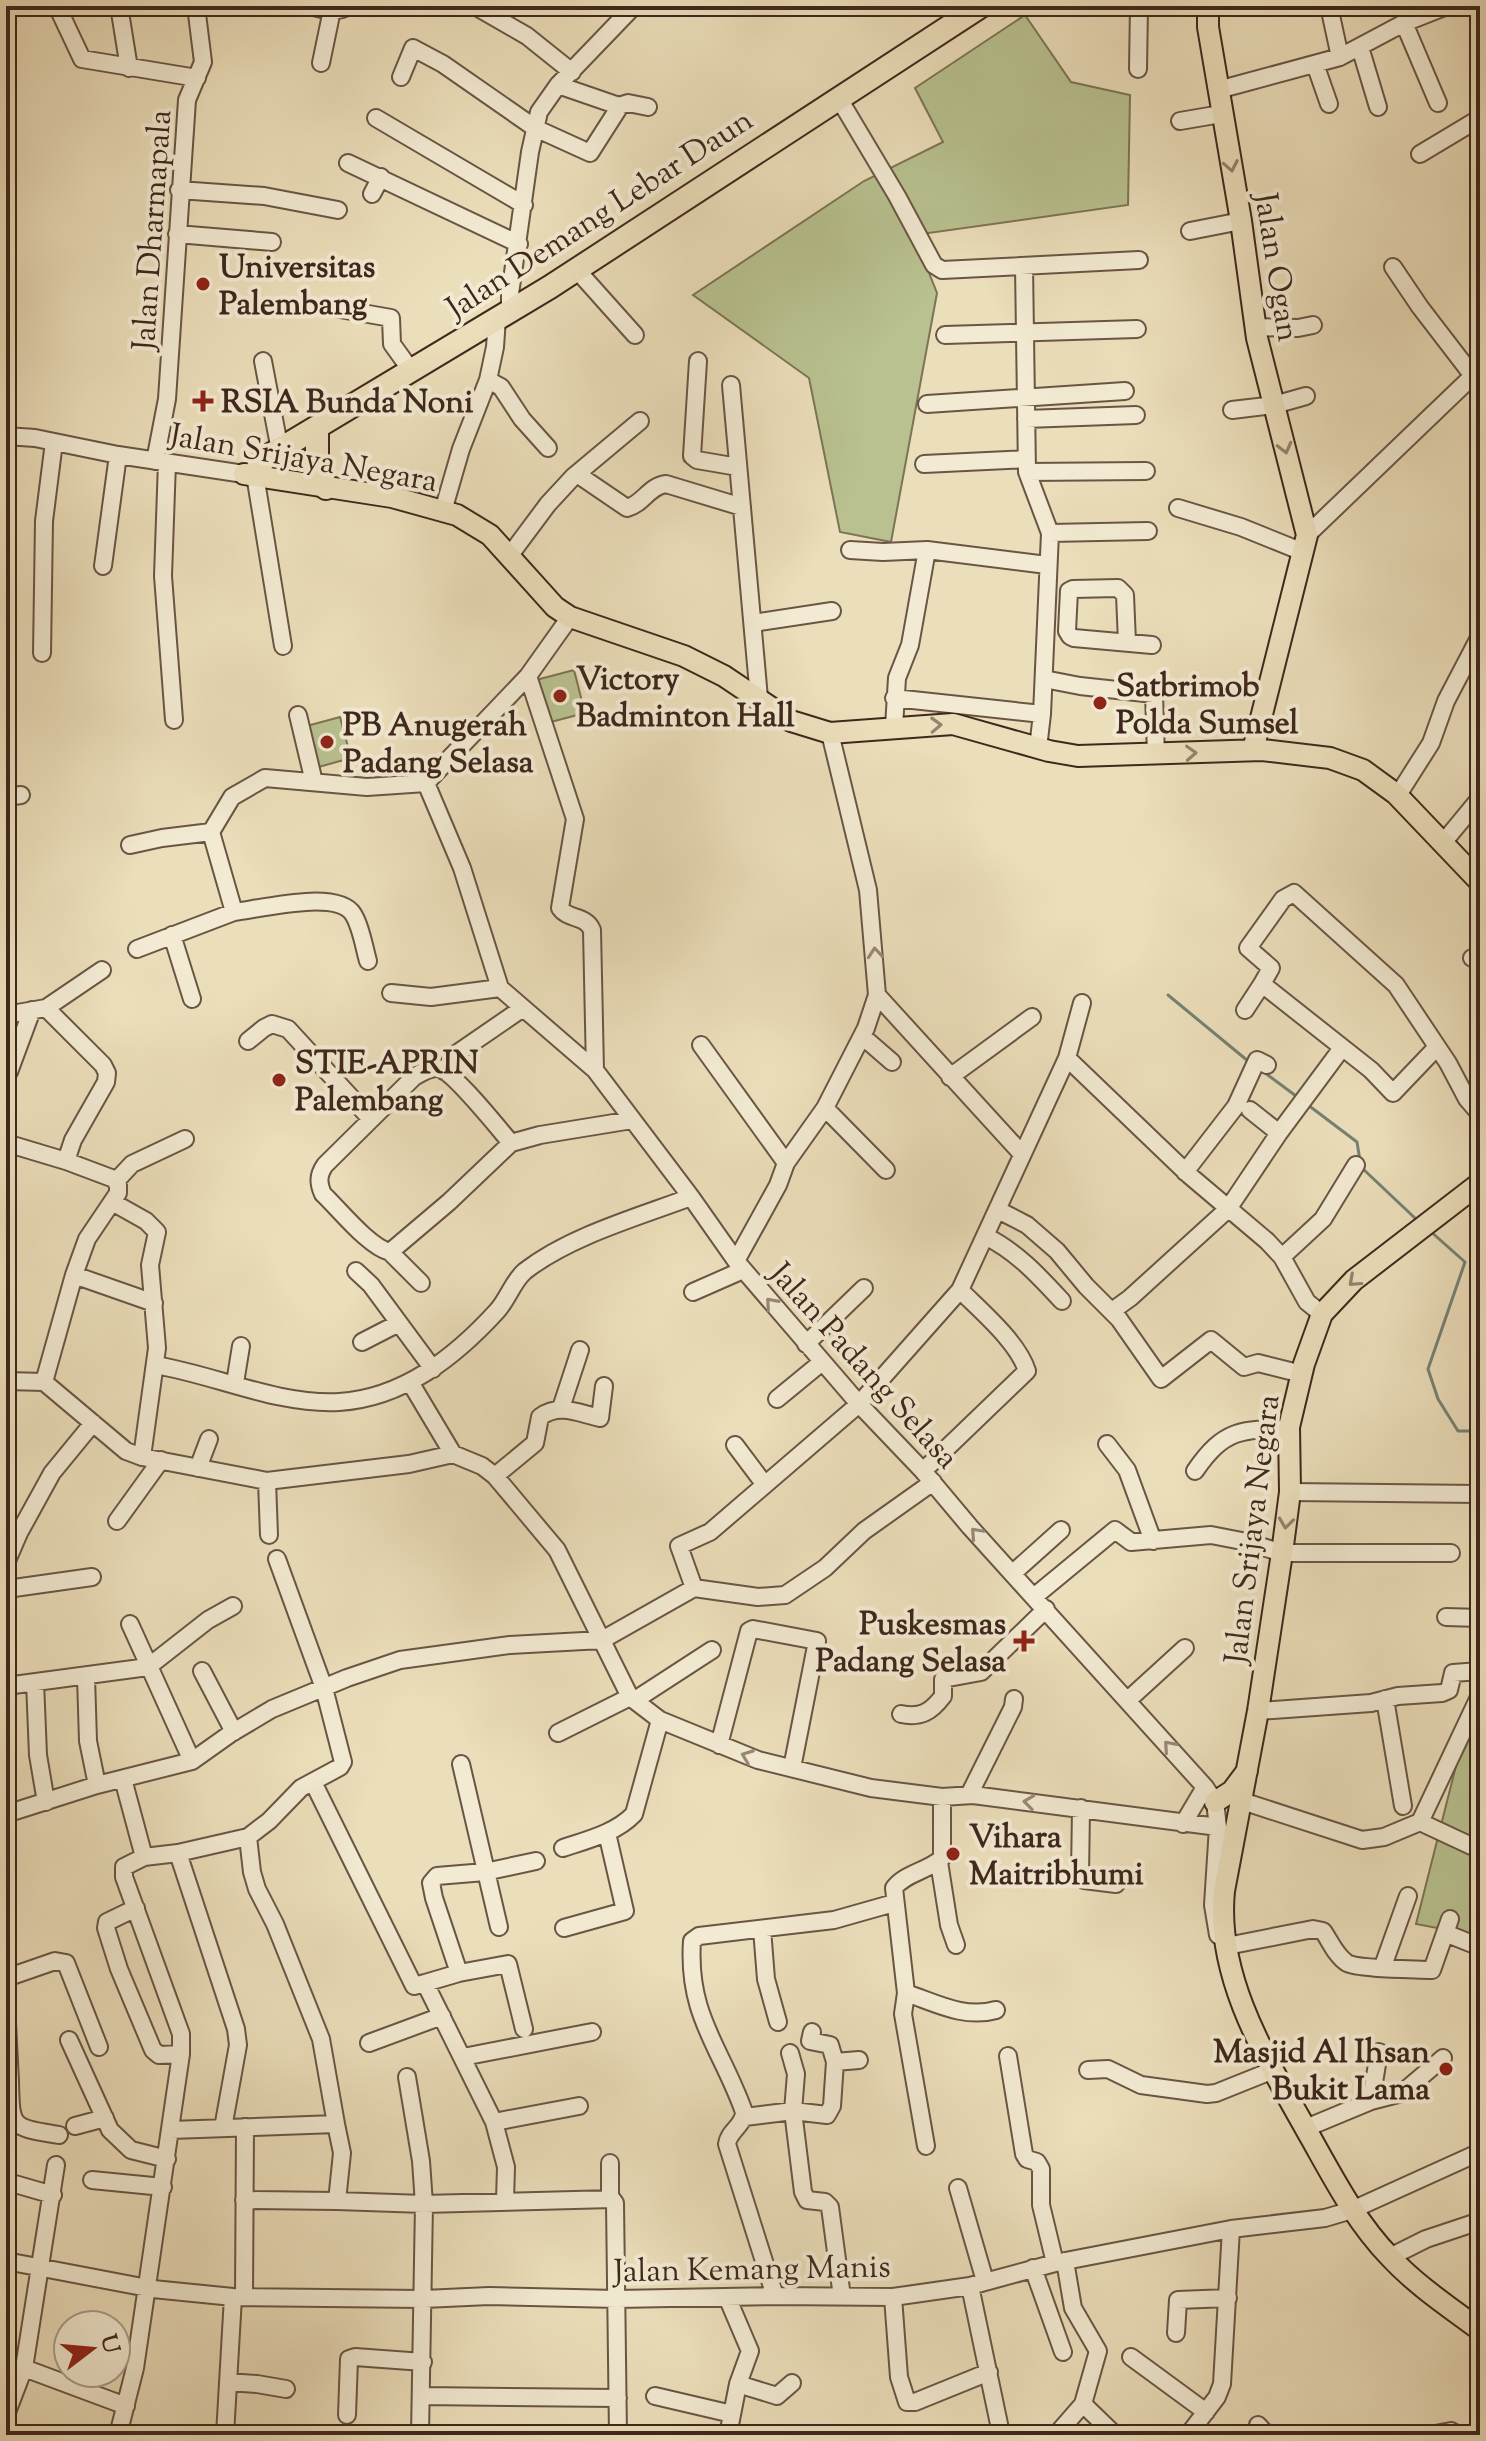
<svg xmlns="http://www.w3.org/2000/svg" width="1486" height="2441" viewBox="0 0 1486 2441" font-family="'Sorts Mill Goudy',serif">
  <rect width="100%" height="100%" fill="#ebdeba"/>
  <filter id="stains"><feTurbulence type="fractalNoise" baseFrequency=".0025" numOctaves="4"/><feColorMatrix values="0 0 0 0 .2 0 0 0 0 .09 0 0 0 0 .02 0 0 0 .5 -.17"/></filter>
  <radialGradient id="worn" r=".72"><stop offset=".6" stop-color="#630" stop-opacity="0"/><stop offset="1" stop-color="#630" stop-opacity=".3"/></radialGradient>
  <path fill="#b8c18f" stroke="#7c7456" stroke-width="2" d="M1025,15L1071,82L1130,95L1128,205L914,235L937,293L891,542L840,532L809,378L693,295L864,181L943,142L915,88Z
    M574,670L585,713L547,723L536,680Z
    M340,717L351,758L315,768L303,727Z
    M1480,1719V1936L1416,1924L1458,1758Z"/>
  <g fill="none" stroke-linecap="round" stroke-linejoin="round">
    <path stroke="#758172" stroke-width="3" d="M1474,6L1480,15
      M1168,995L1248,1061
      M1261,1070L1296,1096
      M1308,1105L1357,1142L1360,1161
      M1362,1168L1417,1220
      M1429,1230L1465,1262L1428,1369L1438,1399L1458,1431H1480"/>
    <g stroke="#6a5544" stroke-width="20">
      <path id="minor" d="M57,6L82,59L197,78
        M119,6L129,68
        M310,6C323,9 337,14 348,6
        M475,6L527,36L572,72
        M1404,23L1438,103
        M1360,47L1378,107
        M1340,57L1404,23L1447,6
        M321,63L332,10
        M1315,64L1329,104
        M1138,69L1139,6
        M401,77L413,48L443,64L535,128L590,153L620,106
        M558,85L619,106L628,103L648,107
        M1218,90L1340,57L1329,6
        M838,97L897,196L934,265L942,270L1139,260
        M376,118L524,205
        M1180,121L1221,114
        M1420,154L1480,118
        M348,163L519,244
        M179,190L264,196L338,210
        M372,194L381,177
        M1190,231L1241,221
        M177,234L272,242
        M1024,266L1027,472L1050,533L1042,714L1038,748
        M1393,267L1420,307L1473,376
        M576,269L635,335
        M334,308L391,318L392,344L405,362
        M510,309V294L530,152L539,112L558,85L634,6
        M1256,327L1298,328L1313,325
        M945,335L1137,329
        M263,361L278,440
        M698,361L692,456L697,460L738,467
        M488,380L501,387L522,419L548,448
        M731,385L759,698
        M927,404L1125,391
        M1232,410L1274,405L1306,396
        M1026,419L1136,415
        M6,436L35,438L118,455L244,474
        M155,461L167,399L187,100L203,62L196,6
        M167,462L163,576L174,720
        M924,464L1026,459
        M1027,472L1146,471
        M577,474L627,508C643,504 649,486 666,484L742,507
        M255,475L283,646
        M1178,508L1241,527L1303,552
        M443,511L461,449L488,380L495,347L497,318
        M1050,533L1148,531
        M1307,535L1480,369
        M850,550L883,552L927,550L1047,565
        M510,555L548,504L573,477L640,421
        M103,566L118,455
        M753,623L832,611
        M1127,642L1125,595L1118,588L1073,589L1069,591L1067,631L1070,636L1074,638L1152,645
        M42,653L44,521L54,442
        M528,676L575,819L560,908C568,920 586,915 592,930L595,1070
        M1044,679L1080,686L1154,694L1156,755
        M894,698L1042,714
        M298,715L314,782
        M894,727L897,678L910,645L927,550
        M830,733L868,890L877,995L866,1028L825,1108L786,1163L778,1185L736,1261L859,1404L923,1471L970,1527L1205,1787L1215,1802L1218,1827L1213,1905L1218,1935
        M426,783L462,868L500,988L595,1070L691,1197L736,1261
        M1398,795L1431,743L1446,701L1480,636
        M6,797L21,795
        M1442,844L1480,798
        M130,845L162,838L211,832
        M234,912C260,909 337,889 353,914C361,926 364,947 368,961
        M172,935L192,999
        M137,949L234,912L211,832L232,797L265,778L367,787L426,783L528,676L570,617
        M1472,958L1480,955
        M1262,984L1271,968L1248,948L1283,899L1294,893L1396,985L1448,1063L1467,1099L1480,1114
        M391,993L431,997L500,988
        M877,995L1022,1154
        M46,1008L102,970
        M1245,1010L1262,984L1371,1070L1393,1093L1436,1048
        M6,1015L46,1008L103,1065L107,1073L106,1082L73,1140L66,1161L114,1179L118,1185V1193L87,1239L74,1275L44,1382
        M862,1036L892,1062
        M248,1041L264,1028L272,1024L288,1029L370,1118
        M701,1045L786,1163
        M1067,1058L1082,1003
        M444,1071L456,1054L523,1008
        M9,1072L32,1010
        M950,1077L1032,1017
        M825,1108L886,1170
        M1250,1110L1279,1133
        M6,1143L66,1161
        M511,1143C499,1129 453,1071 438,1068C430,1067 421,1073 414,1077L325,1165C318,1175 318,1183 323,1194C339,1209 369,1247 390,1252L449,1202L511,1143L540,1135L632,1120
        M1185,1172L1236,1106L1257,1060L1267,1065
        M116,1181L132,1164L185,1139
        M114,1203L146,1221L157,1232L150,1265L157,1348L142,1457
        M998,1210L1027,1225L1057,1251L1086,1286L1119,1319L1161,1379L1211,1340L1244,1367L1258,1363L1302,1374
        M985,1236C1016,1251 1039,1276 1062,1301
        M390,1252L421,1283
        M1282,1257L1323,1219L1356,1165
        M356,1271L371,1285L433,1369
        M74,1275L154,1303
        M693,1292L743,1270
        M1112,1311L1130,1298L1228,1209L1279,1133L1342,1048
        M362,1342L399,1323
        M806,1344L864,1288
        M155,1365C216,1375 276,1405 339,1402C403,1398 455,1357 497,1311C508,1299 513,1281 525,1271C570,1236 638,1217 691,1197
        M6,1381L44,1382L126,1451L142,1457L267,1481L409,1464L453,1454L482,1466L495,1476L557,1550L630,1697L660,1720L758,1760L871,1788L942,1797L973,1795L1218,1827
        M410,1382L453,1454
        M235,1383L241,1346
        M777,1399L822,1362
        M561,1408L580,1350
        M1107,1444L1127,1470L1153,1541
        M735,1445L765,1485
        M198,1468L209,1439
        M923,1471L1027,1371C1018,1342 981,1311 960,1290
        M1195,1471C1224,1429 1241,1429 1289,1429
        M495,1476L535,1443L540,1417C559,1403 578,1413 600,1418L604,1386
        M267,1481L269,1535
        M1290,1492L1480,1494
        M117,1521L161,1460
        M1013,1573L1061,1530
        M694,1588L679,1546L710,1532L859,1404L960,1290L1067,1058L1189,1175L1267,1241L1282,1257L1307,1302L1322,1314
        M7,1589L92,1577
        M1035,1596L1115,1530L1131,1542L1211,1535L1247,1542L1282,1553H1451
        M6,1607V1563L19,1533L52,1473L93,1423
        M1446,1617L1480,1618
        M130,1624L192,1761
        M202,1671L234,1732
        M86,1677L88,1741L97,1785
        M35,1682L38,1755L46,1802
        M6,1686L148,1667L208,1620L233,1606
        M1385,1699L1403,1806
        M635,1700L712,1650
        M1128,1700L1185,1648
        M1258,1711L1371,1703L1398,1696L1442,1693L1449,1690L1453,1673L1480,1671
        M901,1714C921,1718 931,1712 943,1696V1679L981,1672L1046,1609
        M558,1733L630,1697
        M719,1745L749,1631L753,1629L817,1641L792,1768
        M461,1764L499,1927
        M313,1782L414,1986L425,1983L494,2122L506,2167L505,2200
        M969,1795L1013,1707L1014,1699
        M1242,1801L1362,1840L1384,1837L1420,1822L1480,1695
        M1081,1808L1080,1876L1084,1880L1116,1884
        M6,1814L97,1785L192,1761L230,1734L272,1709L347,1678L400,1660L510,1645L602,1640L694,1588L758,1597L785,1595L825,1568L864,1531L933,1482
        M1420,1822L1480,1850
        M1183,1824L1205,1787
        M248,1837L252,1872L257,1889L275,1924L321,2039L336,2124
        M563,1848C587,1840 616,1833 634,1814L660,1720
        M178,1853L236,2029L238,2045L223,2128
        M144,1857L178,1853L248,1837L269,1821L301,1788L340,1767L343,1762L324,1688L277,1559
        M939,1862L949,1925L956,1945
        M136,1908L107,1922L106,1928L119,1969L153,2050L159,2055L181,2054
        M564,1928L625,1911L607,1833
        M762,1929L766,1979L778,2022
        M1445,1933L1480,1947
        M1227,1946L1313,1929L1323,1931C1330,1941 1336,1956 1347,1963C1357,1969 1415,1969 1432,1970L1450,1919
        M1383,1966L1408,1896
        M459,1973L434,1898L431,1883L437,1876L485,1872L536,1861
        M6,1978L55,1961L66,1963L99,2047
        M425,1983L459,1973L508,1964L524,2029
        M906,1993C936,2003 964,2019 996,2010
        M6,2004L10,2081L6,2080
        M812,2032L810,2041L830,2045L835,2062
        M69,2040L110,2130L131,2150L167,2159
        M369,2043L442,2016
        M790,2053L796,2074L793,2111L803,2192L807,2200L825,2202L830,2207L842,2297
        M1008,2056L1024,2154L1027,2159L1037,2162L1041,2169V2205L1055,2263
        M463,2057L592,2032
        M1088,2070L1108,2069L1141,2085L1207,2094L1216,2093L1271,2071
        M407,2077L421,2161L424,2204L420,2435
        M10,2081C11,2129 11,2127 59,2135
        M1371,2101L1379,2052
        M745,2117L793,2111L827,2115L832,2106L835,2062L859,2060
        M494,2122L579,2106
        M75,2126L105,2118
        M1306,2128L1371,2101L1402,2093L1443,2058
        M171,2130L336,2124L342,2153L337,2201L424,2204L612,2199L615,2203L618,2435
        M926,2146L903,2014L906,1993L894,1888C905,1873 928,1871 942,1858V1797
        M92,2180L163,2187
        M8,2182L53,2195
        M958,2188L985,2281
        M610,2198V2163
        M244,2200L337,2201
        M1390,2257L1426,2239L1480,2221
        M6,2261L153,2289L233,2297L424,2299L489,2296L617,2299L775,2296L893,2297L970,2286L1055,2263L1231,2229L1325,2218L1352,2210L1480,2152
        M1033,2268L1063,2352
        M970,2286L999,2424V2435
        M775,2296L727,2144C729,2130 744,2126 744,2112C721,2047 687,2016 692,1941L699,1936L834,1920L894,1903
        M244,2297L245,2127
        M727,2297L750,2351L738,2384L728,2435
        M893,2297L899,2377L907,2402H915L989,2372
        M1176,2333L1178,2300L1228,2298
        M1131,2357L1206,2412
        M24,2368L126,2406
        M228,2382L257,2384L286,2389
        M738,2384L777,2396L792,2383
        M421,2396L618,2398
        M655,2396L732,2414
        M1083,2404L1115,2435
        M6,2415L24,2368L56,2165
        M347,2415L349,2359L355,2357L423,2362
        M1258,2425L1267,2435
        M118,2435L135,2368L181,2054V2034L124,1877V1867L144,1857L123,1779
        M225,2435L233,2297
        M1056,2435L1083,2404L1098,2351L1073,2308L1065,2261
        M1188,2435L1217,2397L1222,2384L1231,2229
        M1430,2435L1451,2431L1458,2435"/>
    </g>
    <g stroke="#3f271d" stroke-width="24">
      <path id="major" d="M1208,6V27L1241,221L1257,338L1307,535L1253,750
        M244,474L392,497L457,515L490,535L555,607L570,617L684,656L724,676L791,721L830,733L953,724L1049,751L1078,756L1262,750L1330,758L1363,770L1396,794L1480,882
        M1480,1183L1354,1280L1322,1314L1304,1364L1289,1427L1290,1492L1282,1553L1258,1711L1224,1891C1215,1981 1270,2064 1312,2140C1335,2181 1357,2223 1390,2257C1416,2285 1449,2307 1480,2330
        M1215,1802L1232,1791L1247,1771"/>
    </g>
    <g stroke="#3f271d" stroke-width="26">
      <path id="highway" d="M317,427V462L326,488
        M255,475L259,465L267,457L550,287L981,6"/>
    </g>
    <use href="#minor" stroke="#f2ead2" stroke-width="16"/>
    <use href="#major" stroke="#ebdeba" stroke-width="20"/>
    <use href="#highway" stroke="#ebdeba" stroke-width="22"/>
  </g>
  <defs><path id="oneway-chevron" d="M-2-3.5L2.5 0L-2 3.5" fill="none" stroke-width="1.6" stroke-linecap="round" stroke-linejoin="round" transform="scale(2)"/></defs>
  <g stroke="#95826c">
    <use href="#oneway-chevron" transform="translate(1231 166) rotate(79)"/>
    <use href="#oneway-chevron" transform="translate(1285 448) rotate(76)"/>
    <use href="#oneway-chevron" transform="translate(936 725) rotate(-2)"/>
    <use href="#oneway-chevron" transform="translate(1191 753) rotate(-3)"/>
    <use href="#oneway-chevron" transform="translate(1354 1281) rotate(138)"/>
    <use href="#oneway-chevron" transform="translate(1286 1523) rotate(97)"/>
  </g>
  <g stroke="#988878">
    <use href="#oneway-chevron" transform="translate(875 953) rotate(-95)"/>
    <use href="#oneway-chevron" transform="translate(771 1303) rotate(-131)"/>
    <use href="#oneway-chevron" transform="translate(976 1533) rotate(-132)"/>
    <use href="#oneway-chevron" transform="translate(1169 1746) rotate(-131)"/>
    <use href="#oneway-chevron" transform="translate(747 1756) rotate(-159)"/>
    <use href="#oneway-chevron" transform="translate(1029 1802) rotate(-173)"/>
  </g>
  <g fill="#8f2418" stroke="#f2ead2" stroke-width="3">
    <circle cx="203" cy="284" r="8"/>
    <path d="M199 389h8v8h8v8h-8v8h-8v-8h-8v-8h8z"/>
    <circle cx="560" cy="696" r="8"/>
    <circle cx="1100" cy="703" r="8"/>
    <circle cx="327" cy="742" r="8"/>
    <circle cx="279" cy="1080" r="8"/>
    <path d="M1020 1629h8v8h8v8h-8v8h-8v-8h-8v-8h8z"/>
    <circle cx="953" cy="1854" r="8"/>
    <circle cx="1446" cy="2069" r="8"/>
  </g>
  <g text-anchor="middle" stroke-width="8" stroke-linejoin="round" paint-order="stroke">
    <g font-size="32" fill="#3f271d" stroke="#f2ead2">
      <text transform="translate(599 213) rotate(-33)" y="11">Jalan Demang Lebar Daun</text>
      <text transform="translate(151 230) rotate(-86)" y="11">Jalan Dharmapala</text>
      <text transform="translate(1278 267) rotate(81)" y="11">Jalan Ogan</text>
      <text transform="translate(304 457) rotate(10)" y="11">Jalan Srijaya Negara</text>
      <text transform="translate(865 1365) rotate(48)" y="11">Jalan Padang Selasa</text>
      <text transform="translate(1251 1529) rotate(-83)" y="11">Jalan Srijaya Negara</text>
      <text transform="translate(752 2268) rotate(-1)" y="11">Jalan Kemang Manis</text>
    </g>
    <g font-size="32" font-weight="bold" fill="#3f271d" stroke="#f2ead2" text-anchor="start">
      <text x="219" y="277">Universitas<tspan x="219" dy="37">Palembang</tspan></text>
      <text x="221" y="412">RSIA Bunda Noni</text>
      <text x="576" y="689">Victory<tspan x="576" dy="37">Badminton Hall</tspan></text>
      <text x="1116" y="696">Satbrimob<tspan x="1116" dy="37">Polda Sumsel</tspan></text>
      <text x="343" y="735">PB Anugerah<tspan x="343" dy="37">Padang Selasa</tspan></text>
      <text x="295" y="1073">STIE-APRIN<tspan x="295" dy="37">Palembang</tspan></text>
      <text x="1006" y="1634" text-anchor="end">Puskesmas<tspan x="1006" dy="37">Padang Selasa</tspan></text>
      <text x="969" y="1847">Vihara<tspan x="969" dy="37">Maitribhumi</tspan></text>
      <text x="1430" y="2062" text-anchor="end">Masjid Al Ihsan<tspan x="1430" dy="37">Bukit Lama</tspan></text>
    </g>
  </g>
  <rect width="1486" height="2441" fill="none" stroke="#ebdeba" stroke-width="32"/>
  <rect x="8" y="8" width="1470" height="2425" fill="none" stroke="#3f271d" stroke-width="4"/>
  <rect x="16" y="16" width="1454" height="2409" fill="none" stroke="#3f271d" stroke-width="2"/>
  <g transform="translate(92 2349) rotate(74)"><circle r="38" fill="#f2ead2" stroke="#aa9c8a" stroke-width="2"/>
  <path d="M0-6L14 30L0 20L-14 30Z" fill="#8f2418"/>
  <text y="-12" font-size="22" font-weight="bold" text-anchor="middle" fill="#3f271d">U</text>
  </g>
  <rect width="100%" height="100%" filter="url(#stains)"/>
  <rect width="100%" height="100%" fill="url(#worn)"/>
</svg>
